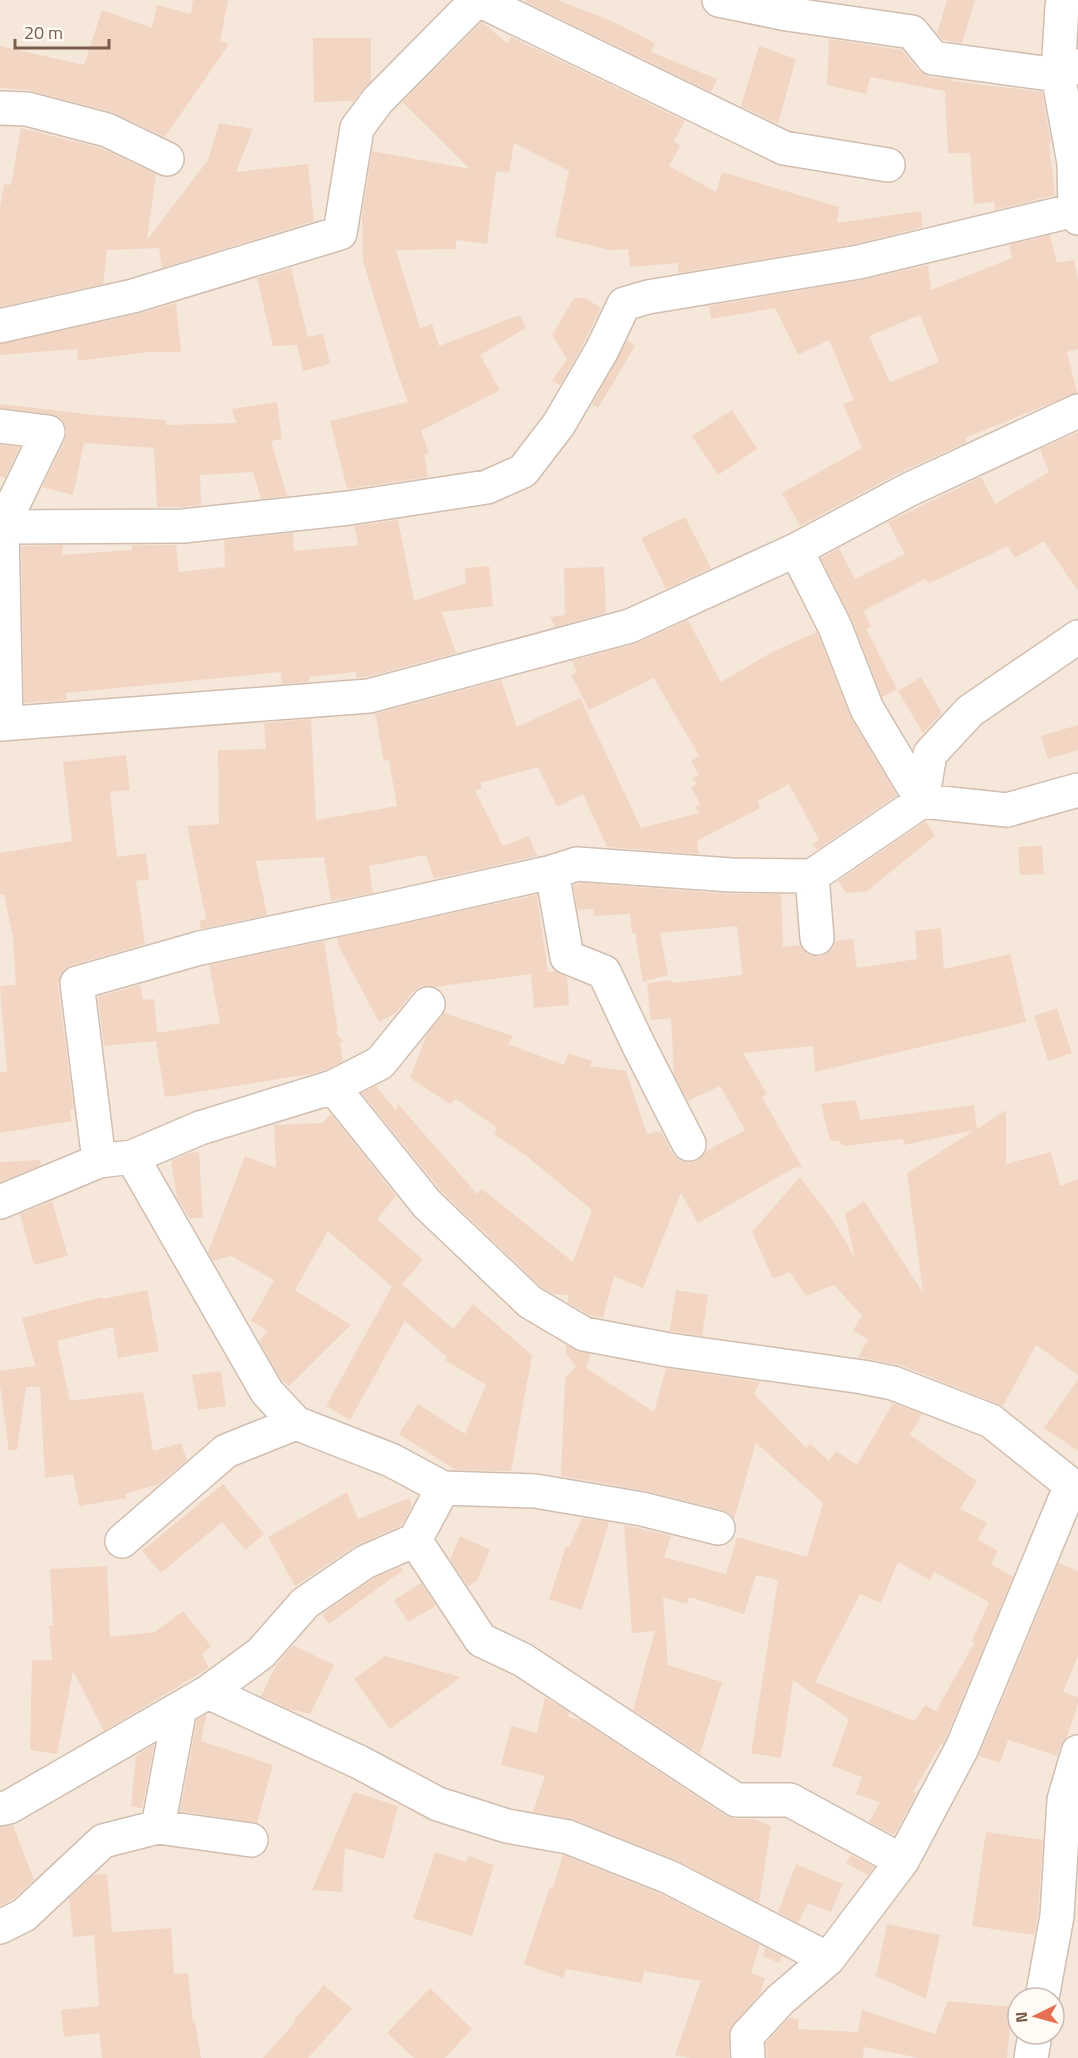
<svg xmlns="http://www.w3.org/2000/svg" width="1078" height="2058" viewBox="0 0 1078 2058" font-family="'Titillium Web',sans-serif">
  <rect width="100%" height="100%" fill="#fdf6ec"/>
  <path fill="#f5e8da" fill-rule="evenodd" d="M0,0H1078V2058H0ZM1018,1998H1054V2034H1018Z"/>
  <path fill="#f3d5c3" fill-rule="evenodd" d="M193,0H228L220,41L229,44L165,137L112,112L28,90L0,88V46L84,65L102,10L152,28L157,5L191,14Z
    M526,0H557L612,21L655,43L651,52L717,79L711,92L526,2Z
    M947,0H975L962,43L943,40L937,34Z
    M482,22L508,44L511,37L685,121L674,141L680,146L669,166L716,192L722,172L839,207L837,223L921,211L923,227L855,244L678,273V263L630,267L628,249L610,250L555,237L569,171L514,143L509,173L496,171L487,244L456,240V249L396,250L420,328L432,324L439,346L520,315L526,328L480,355L500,390L421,431L429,453L424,455L428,477L347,489L330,421L408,402L396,369L363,261L362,216L372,151L470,169L402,102Z
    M313,38H371V81L353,101L314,102Z
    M829,39L902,50L918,70L930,77L952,79L951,81L1042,92L1051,143H1049L1055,195L995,210L994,202L974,204L970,153H948L945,91L870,77L866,94L827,85Z
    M759,46L796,59L778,124L741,106Z
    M219,123L253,129L236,172L308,164L314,221L162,268L159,248L107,250L103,284L0,307V207L4,184L11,185L21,128L100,148L156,174L147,240L208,160Z
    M1050,235L1057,263L1074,260L1078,280V349L1067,352L1077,393L965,438L967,442L899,473L800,526L782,493L862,448L843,404L854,400L829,340L798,355L775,308L711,319L709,306L862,280L928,265L931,290L1012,258L1009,245ZM920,315L939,362L890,382L869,336Z
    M291,268L308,337L323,334L330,364L303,371L297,345L273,346L257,278Z
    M574,298H585L601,308L585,341L560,385L552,381L567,359L552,335Z
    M176,303L181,352H150L78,361L77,349L0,355V344L137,314Z
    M627,340L635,346L598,408L592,405Z
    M277,402L282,439L271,441L287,496L261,499L253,472L200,475L201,505L182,507H157L154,448L84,443L73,495L42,487L65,440L67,432L65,424L59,417L51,414L0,408V404L94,415L166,420V425L236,423L232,409Z
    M732,410L757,449L718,475L692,436Z
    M1078,432V591L1044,541L1015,558L1008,546L928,584L925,579L863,611L871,626L866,629L897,689L882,697L852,620L821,558L839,548L855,579L905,554L888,522L981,477L995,504L1049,472L1040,449Z
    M0,445L20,447L5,478L0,477Z
    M685,517L711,568L666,589L641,538Z
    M398,520L414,601L466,583L465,568L489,566L493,606L442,612L456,653L366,677L356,678V672L309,677V682L282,684L281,672L66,693L67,700L24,703L21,546L63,545L62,555L132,550V545H176L179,572L225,567L224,540L293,533L294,551L358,545L354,526Z
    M604,567L606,613L555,627L550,617L565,615L564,568Z
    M688,620L721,682L774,651L817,632L851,718L897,795L817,850L813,844L819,840L789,784L758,801L760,808L697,841L699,854L607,847L583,794L557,807L538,767L480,783L482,788L475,791L503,846L529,836L537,856L434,879L426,855L369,866L373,893L331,901L324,857L256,861L267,915L201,929L199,921L206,919L187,826L219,824L218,750L266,749L264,723L311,719L316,820L397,806L389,760L384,761L375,714L501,680L517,727L580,698L641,828L699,813L695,806L700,804L691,787L697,784L693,778L699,775L691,761L699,756L654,678L589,710L571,675L577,672L572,661L635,644Z
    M921,677L942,713L923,733L898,691Z
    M1078,725V750L1048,759L1041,736Z
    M126,755L130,790L110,792L117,857L146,853L149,879L136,881L145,944L72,965L65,969L60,976L58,985L74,1110H70L72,1121L0,1133V1072H7L0,986L16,985L13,938L4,894L0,895V853L72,841L63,762Z
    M926,821L935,836L867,891L846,893L838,881Z
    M1042,846L1044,874L1020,875L1018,847Z
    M584,883L730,894H781L783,947L800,945L808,955L819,957L828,953L834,947L835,941L853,939L857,968L917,959L915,931L941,928L944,969L1010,954L1026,1022L815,1072L813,1046L743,1053L767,1094L762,1097L802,1167L794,1168L698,1223L681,1193L643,1288L614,1276L603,1318L591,1316L568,1303V1295L553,1294L541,1287L441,1191L362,1093L376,1086L396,1111L398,1104L477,1194L482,1189L573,1262L592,1210L524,1154L494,1134L497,1128L456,1099L450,1104L410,1078L427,1034L444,1013L513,1036L508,1044L564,1065L568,1053L592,1061L590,1066L626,1071L647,1134L661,1131L672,1153L679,1160L689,1163L697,1161L706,1151L745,1130L720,1086L688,1101L674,1074L671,1018L651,1020L647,983L672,980V983L742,975L737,926L660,933L668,975L643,982L635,933H632L630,914L594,916L593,909L578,910L573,885Z
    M537,895L548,972L555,971L567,977L569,1005L534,1008L531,974L434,987L422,986L413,992L396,1013L379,1022L338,945L337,938Z
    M324,941L338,1031L336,1033L343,1041L340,1043L343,1061L326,1070L311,1074L165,1097L156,1041L104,1046L98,997L140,985L143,1000L154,999L157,1033L220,1023L209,965Z
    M1057,1008L1072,1053L1048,1061L1034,1016Z
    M856,1100L860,1120L974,1105L977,1129L1006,1110V1164L1051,1152L1060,1186L1078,1179V1375L1036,1345L1003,1406L900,1365L858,1357L868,1340L853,1330L862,1316L834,1285L806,1296L790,1272L773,1279L752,1232L800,1177L832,1219L855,1258L845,1214L864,1201L923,1293L907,1173L975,1130L904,1145L903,1139L844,1146L839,1141H830L821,1104Z
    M331,1114L396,1196L377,1219L423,1260L402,1284L453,1329L473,1304L532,1355L511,1471L456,1470L399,1434L418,1404L465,1434L486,1385L445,1360L447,1357L405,1321L350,1420L326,1406L394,1283L391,1286L328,1231L295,1290L351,1325L289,1386L280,1378L259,1341L268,1331L251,1321L274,1280L231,1256L213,1261L208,1252L245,1156L276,1168L274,1125L323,1123Z
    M199,1152L203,1217L190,1219L177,1198L171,1161L189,1153Z
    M40,1160L41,1165L0,1182V1162Z
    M52,1201L68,1256L34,1265L20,1214Z
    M147,1290L159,1351L118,1358L113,1327L57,1341L70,1401L143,1392L153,1451L181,1443L187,1460L159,1484L125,1494L126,1498L79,1506L73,1474L45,1478L40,1387H26L17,1450H9L0,1385V1371L35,1366L22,1318L102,1297V1299Z
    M676,1290L708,1295L702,1336L670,1331Z
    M566,1345L580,1352L591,1354L586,1368L654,1412L666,1368L760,1382L754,1394L806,1448L810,1444L829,1461L836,1451L857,1465L893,1403L922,1414L910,1435L977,1481L960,1509L987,1523L978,1540L998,1551L991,1564L1013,1577L945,1740L943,1744H941L913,1792L917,1793L894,1835L869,1822L880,1802L856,1794L862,1777L832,1766L849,1719L793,1680L781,1758L751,1753L778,1580L756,1575L744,1614L689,1597L687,1604L663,1597L668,1665L722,1682L700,1754L633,1710L655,1631L632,1633L624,1525L671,1536L664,1557L726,1574L737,1537L807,1557L823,1503L756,1443L734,1519L731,1514L723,1510L647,1491L561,1476L565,1378L576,1366L566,1354ZM898,1562L930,1580L934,1572L989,1602L972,1641L975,1642L936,1711L925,1705L915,1721L815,1682L860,1594L881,1603Z
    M221,1371L226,1406L198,1410L192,1375Z
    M1078,1379V1451L1044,1428Z
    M223,1484L264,1534L245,1550L222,1522L161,1573L142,1551Z
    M347,1492L358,1519L409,1498L412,1506L402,1525L355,1546L295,1586L268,1537Z
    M582,1518L609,1522L582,1610L549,1599L566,1546L569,1547Z
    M460,1536L490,1550L477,1581L468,1586L450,1559Z
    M1059,1563L1078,1571V1656L1063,1692L1078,1697V1704L1067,1737L1060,1746L1057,1756L1008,1740L1000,1763L979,1756Z
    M107,1566L110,1637L155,1632L183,1611L211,1646L202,1654L209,1668L104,1731L73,1671L57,1754L30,1750L32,1660H52L49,1626L53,1625L50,1569Z
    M401,1567L403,1570L329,1624L322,1614L374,1578Z
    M421,1583L436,1606L408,1622L394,1600Z
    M293,1645L334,1665L310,1714L289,1709L261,1696L276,1665Z
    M385,1656L461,1677L390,1729L354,1679Z
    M545,1697L569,1712L568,1717L581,1720L726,1816L736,1819H754L771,1826L759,1903L676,1860L575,1820L533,1812L545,1776L501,1765L511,1726L537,1733Z
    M207,1714L201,1741L273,1765L257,1823L180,1811L197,1720Z
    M154,1745L142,1808L131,1806L136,1756Z
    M354,1792L398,1806L384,1859L345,1848L342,1892L312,1890Z
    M13,1825L34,1880L13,1899L0,1906V1827Z
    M986,1832L1043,1840L1038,1914L1034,1935L972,1926Z
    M435,1852L466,1862L469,1856L494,1865L472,1936L413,1918Z
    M563,1855L661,1894L760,1945L751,1973L765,1978L760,1994L730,2029L729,2058H690L675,2055L701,1981L644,1971L642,1983L566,1969L563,1978L524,1964L550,1887L553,1888Z
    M851,1855L874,1867L868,1875L846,1863Z
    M796,1864L843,1884L831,1912L808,1903L798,1923L778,1912Z
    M107,1874L112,1932L171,1928L174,1974L188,1973L193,2022H195L201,2058H102L99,2033L64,2037L61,2010L99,2006L94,1935L73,1937L69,1898L94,1875Z
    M887,1924L940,1935L926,1999L876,1976Z
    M765,1948L782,1956L779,1963L763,1956Z
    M324,1985L352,2009L308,2058H263L296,2021L294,2020Z
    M430,1988L472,2029L445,2058H414L387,2033Z
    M948,2001L1012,2007L1007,2058H919L864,2047L863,2058H767L766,2043L789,2018L799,2019L798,2029L858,2032L862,2010L935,2034Z"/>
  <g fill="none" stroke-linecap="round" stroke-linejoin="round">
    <g stroke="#d1beb0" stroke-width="36">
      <path id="street" d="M479,0L784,148L888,165
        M719,0L787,14L912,32L933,58L1058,75L1078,66
        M1064,0L1062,6L1058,75L1074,163L1075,210L1078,218
        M0,108L27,109L107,130L167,159
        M0,326L133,296L340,233L357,128L378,100L477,0
        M0,426L48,432L2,527L6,723
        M2,527L183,526L349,508L487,487L523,471L559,424L602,350L624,304L648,297L859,262L1075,210
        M796,550L835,627L867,709L922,801
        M0,724L369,696L630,626L796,550L908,490L1078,411
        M922,801L930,754L970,711L1078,637
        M552,872L567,957L604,972L638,1044L689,1144
        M812,876L922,801L1007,810L1078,790
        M333,1087L427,1204L530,1302L584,1334L669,1350L863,1377L893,1383L991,1421L1071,1485L1078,1488
        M132,1157L267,1392L296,1423L391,1460L443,1488L535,1491L642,1509L718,1528
        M99,1161L77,983L200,948L391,908L552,872L577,864L731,875L812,876L817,938
        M0,1202L99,1161L132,1157L200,1128L333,1087L380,1063L428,1004
        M415,1540L481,1640L523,1660L736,1800H790L902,1861
        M122,1541L226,1451L296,1423
        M208,1692L359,1762L438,1804L507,1826L568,1837L669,1877L828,1959
        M180,1708L158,1827L251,1840
        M0,1809L9,1807L208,1692L261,1653L305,1603L365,1562L415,1540L443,1488
        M0,1927L24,1915L103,1841L158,1827
        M1042,1998L1057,1916L1064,1800L1078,1752
        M748,2058L747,2036L780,2000L828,1959L902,1861L962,1748L1071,1485
        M1031,2058L1035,2034"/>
    </g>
    <use href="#street" stroke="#fff" stroke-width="33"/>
  </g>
  <g transform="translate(1036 2016) rotate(265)"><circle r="28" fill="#fffaf3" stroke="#cabbb1" stroke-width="1.5"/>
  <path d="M0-4.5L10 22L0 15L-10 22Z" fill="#e76f51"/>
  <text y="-9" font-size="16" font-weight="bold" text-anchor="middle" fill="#7a5c4d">N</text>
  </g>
  <path d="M15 39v9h94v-9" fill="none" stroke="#7a5c4d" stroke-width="3"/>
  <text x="24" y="39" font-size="18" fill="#7a5c4d" stroke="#fffaf3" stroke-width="4.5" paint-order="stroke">20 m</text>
</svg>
